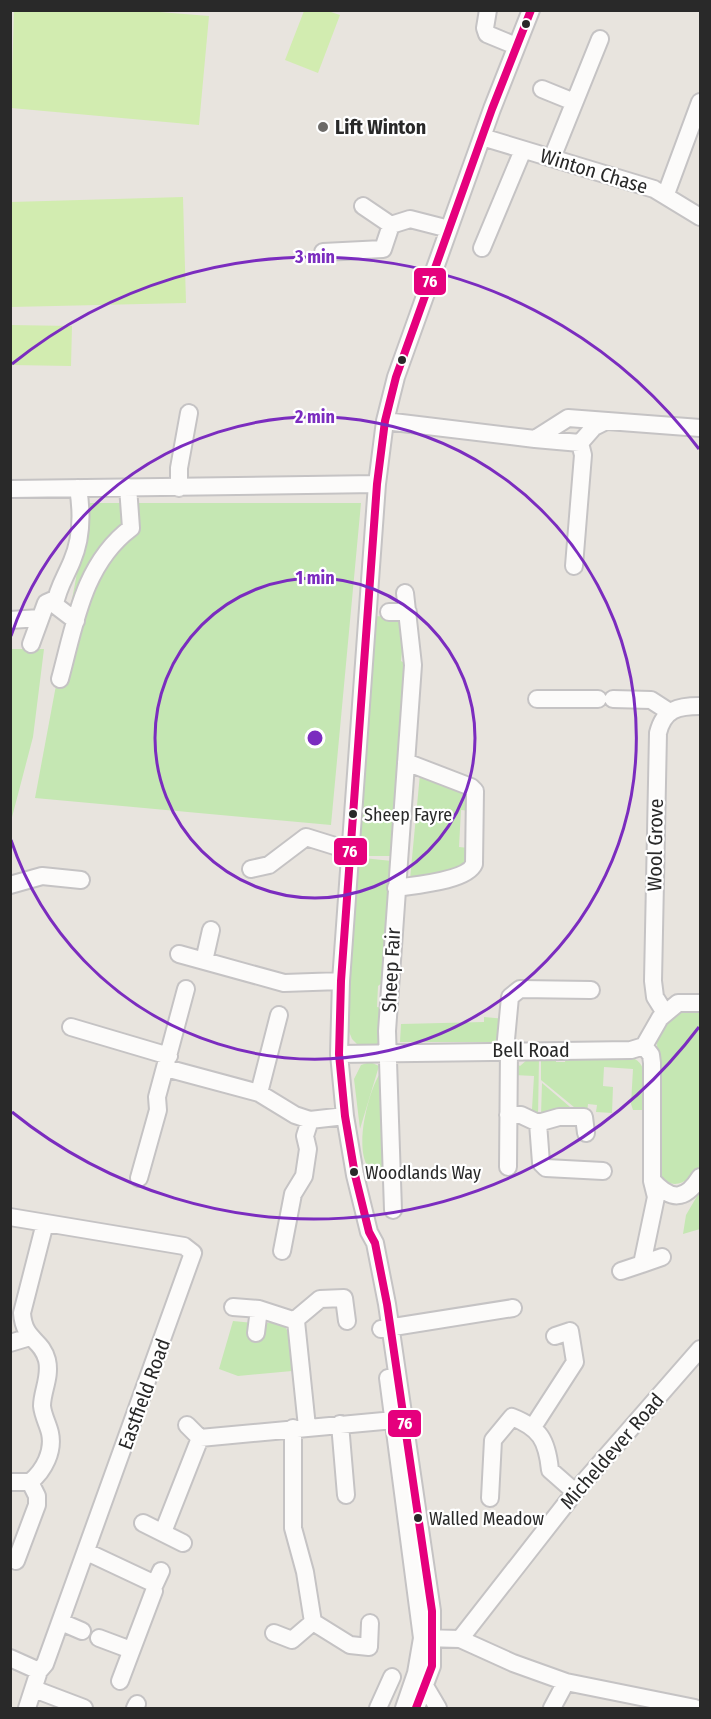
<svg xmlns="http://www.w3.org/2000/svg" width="711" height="1719" viewBox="0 0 711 1719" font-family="'Fira Sans Condensed',sans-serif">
  <rect width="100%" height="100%" fill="#e8e4de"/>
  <path fill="#c5e7b3" d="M90,503H361L331,825L35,798Z
    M372,616L399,617L405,624L401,661L408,665L394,856H362L356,852Z
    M11,649H44L33,737L11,821Z
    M420,774L467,792L471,811L461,810L459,847L469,848L464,868L410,879Z
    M363,858L392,861L382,983L378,986L377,1007L382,1008V1040L375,1046L361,1048L352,1039L348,1029L355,867H362Z
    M700,1009V1166C689,1181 673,1194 658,1173L657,1036L673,1011Z
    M484,1017L506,1019L495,1042H400L401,1024L484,1022Z
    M556,1057V1062H565L566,1057H630C652,1063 644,1093 643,1110H633L631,1104L633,1069L604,1067L603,1086L613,1087L612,1113L596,1112L597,1105L588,1104L587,1112H580L541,1080V1058Z
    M539,1058L538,1117L521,1109H532L534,1076L514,1075L517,1064L520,1066L528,1059Z
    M370,1062L379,1066L360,1129L354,1079L361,1065Z
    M381,1072L385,1170L378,1174C348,1167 368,1089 381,1072Z
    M542,1083L576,1112L541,1115Z
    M700,1191V1229L683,1234L686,1215Z
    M233,1321L264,1324L275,1321L284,1325L288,1332L292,1371L238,1376L219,1369Z"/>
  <path fill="#d2ecb0" d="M147,11L209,16L199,125L11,108L14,11Z
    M304,11H328L340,15L318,73L285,60Z
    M183,197L186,303L11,307V202Z
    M11,325L72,326L71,366L11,365Z"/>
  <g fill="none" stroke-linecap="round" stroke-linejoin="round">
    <g stroke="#c5c3c4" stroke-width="20">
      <path id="minor" d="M488,10L485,28L487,34L516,46
        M542,89L574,102
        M482,137L654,189L700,217
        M552,158L600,39
        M666,194L700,102
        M363,206L391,225
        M482,248L523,150
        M323,252L383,249L391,225L410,219L449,229
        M385,421L535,439L568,418L700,428
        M535,439L580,443L594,427L606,421
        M179,488V468L189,413
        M10,489L377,484
        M574,566L583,455L580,443
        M389,612H408
        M10,620L40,618
        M76,621L55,605C57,589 66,576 72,561C82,538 82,512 78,488
        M31,644L46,603L55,599
        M60,679C75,624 83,564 131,528L128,487
        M537,699H598
        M613,699L651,700L668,711
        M251,869L269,865L306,837L351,851
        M10,885L42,876L81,880
        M396,888C415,885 467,881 474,864L475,791L471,787L406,762
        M179,954L284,983L341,981
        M204,961L211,930
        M665,1013L655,997L653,981L658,733C664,709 678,706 700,706
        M71,1027L169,1056
        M644,1046L651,1055L652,1063V1180C671,1201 685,1201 700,1177
        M505,1050L510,997L520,989L591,990
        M339,1054L631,1050L644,1046L660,1018L678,1003H700
        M166,1068L259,1093L295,1115L310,1120L345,1116
        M259,1093L279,1015
        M508,1115H521L538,1123L559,1117H584L586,1133
        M538,1123L541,1163L546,1168L603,1171
        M508,1167L509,1049
        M139,1178L158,1110L157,1097L186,989
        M393,1210L387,1031L413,665L405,593
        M10,1217L184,1246L193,1253L45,1664L39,1671L27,1708
        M282,1251L293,1194L304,1176L308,1149L305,1136L310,1120
        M642,1264L662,1257
        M621,1271L642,1264L656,1197L652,1181
        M233,1307L259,1309L296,1321L307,1427
        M295,1320L320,1299L344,1298L347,1321
        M381,1329L513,1308
        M256,1333L259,1309
        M10,1343L30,1337
        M388,1378L422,1638L416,1673L404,1708
        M340,1424L346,1495
        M187,1425L200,1438
        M533,1427L575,1362L570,1331L555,1336
        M293,1428V1528L305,1572L313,1622
        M10,1482H30C44,1471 54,1451 50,1433C48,1424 43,1416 42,1406C42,1391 51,1377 47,1360C41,1338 24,1341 22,1313L45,1223
        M490,1498L493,1440L512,1417C540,1428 547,1440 550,1470L575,1492
        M143,1523L183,1543
        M163,1532L200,1438L405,1419
        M87,1552L155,1584L161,1571
        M16,1561L37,1505V1496L30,1482
        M61,1622L82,1631
        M313,1622L350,1645L369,1647L370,1623
        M274,1633L292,1640L313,1622
        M99,1638L131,1650
        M423,1638L460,1639L513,1663L566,1682L695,1708
        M460,1639L575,1492L700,1349
        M10,1658L39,1671
        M120,1681L154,1591
        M425,1686L438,1708
        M34,1689L84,1708
        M135,1708L137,1704
        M378,1708L392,1677
        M416,1708L432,1666V1611L387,1304L375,1243L369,1232L355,1175L345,1116L339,1054L341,981L377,484L385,421L396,377L492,109L531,10
        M552,1708L566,1682"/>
    </g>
    <use href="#minor" stroke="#fcfbfa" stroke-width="16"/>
    <g stroke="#fff" stroke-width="12">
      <path id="bus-1" d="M416,1708L432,1666V1611L387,1304L375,1243L369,1232L355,1175L345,1116L339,1054L341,981L377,484L385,421L396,377L492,109L531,10"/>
    </g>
    <use href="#bus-1" stroke="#e5007d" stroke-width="8"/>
  </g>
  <g fill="none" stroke="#7b2cbf" stroke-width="3">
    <circle cx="315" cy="738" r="160"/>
    <path d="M11 636A321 321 0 1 1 11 840"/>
    <path d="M699 1027A481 481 0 0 1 12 1112M12 364A481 481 0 0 1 699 449"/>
  </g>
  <g fill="#292929" stroke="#fff" stroke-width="2">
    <circle cx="526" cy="24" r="5"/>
    <circle cx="402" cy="360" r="5"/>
    <circle cx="353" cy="814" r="5"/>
    <circle cx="354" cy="1172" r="5"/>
    <circle cx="418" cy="1518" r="5"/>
  </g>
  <circle fill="#6c6a68" stroke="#fff" stroke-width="2" cx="323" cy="127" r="6"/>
  <g text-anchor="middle" stroke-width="4.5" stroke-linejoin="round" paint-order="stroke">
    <g font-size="18" fill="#292929" stroke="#fff" text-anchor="start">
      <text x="364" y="821">Sheep Fayre</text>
      <text x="365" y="1179">Woodlands Way</text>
      <text x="429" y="1525">Walled Meadow</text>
    </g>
    <g font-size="20" font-weight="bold" fill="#292929" stroke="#fff" text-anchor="start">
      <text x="335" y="134">Lift Winton</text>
    </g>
    <g font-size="20" fill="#292929" stroke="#fff">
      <text transform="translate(594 171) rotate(17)" y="7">Winton Chase</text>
      <text transform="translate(655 845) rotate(-89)" y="7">Wool Grove</text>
      <text transform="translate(391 970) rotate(-87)" y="7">Sheep Fair</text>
      <text x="531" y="1057">Bell Road</text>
      <text transform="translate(144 1394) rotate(-70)" y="7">Eastfield Road</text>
      <text transform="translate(612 1451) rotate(-49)" y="7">Micheldever Road</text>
    </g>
  </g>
  <circle cx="315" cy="738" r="9" fill="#7b2cbf" stroke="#fff" stroke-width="3"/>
  <g font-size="18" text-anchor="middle" font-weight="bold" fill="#7b2cbf" stroke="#fff" stroke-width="4.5" stroke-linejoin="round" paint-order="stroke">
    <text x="315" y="263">3 min</text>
    <text x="315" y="423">2 min</text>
    <text x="315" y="584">1 min</text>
  </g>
  <g stroke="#fff" stroke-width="2">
    <rect x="413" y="267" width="34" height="29" rx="6" fill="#e5007d"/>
    <rect x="333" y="837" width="35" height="29" rx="6" fill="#e5007d"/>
    <rect x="387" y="1409" width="35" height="29" rx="6" fill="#e5007d"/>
  </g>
  <g font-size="16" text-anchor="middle" font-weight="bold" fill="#fff">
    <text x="430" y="287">76</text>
    <text x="350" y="857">76</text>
    <text x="405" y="1429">76</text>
  </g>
  <rect width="711" height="1719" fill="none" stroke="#292929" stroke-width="24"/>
</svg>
